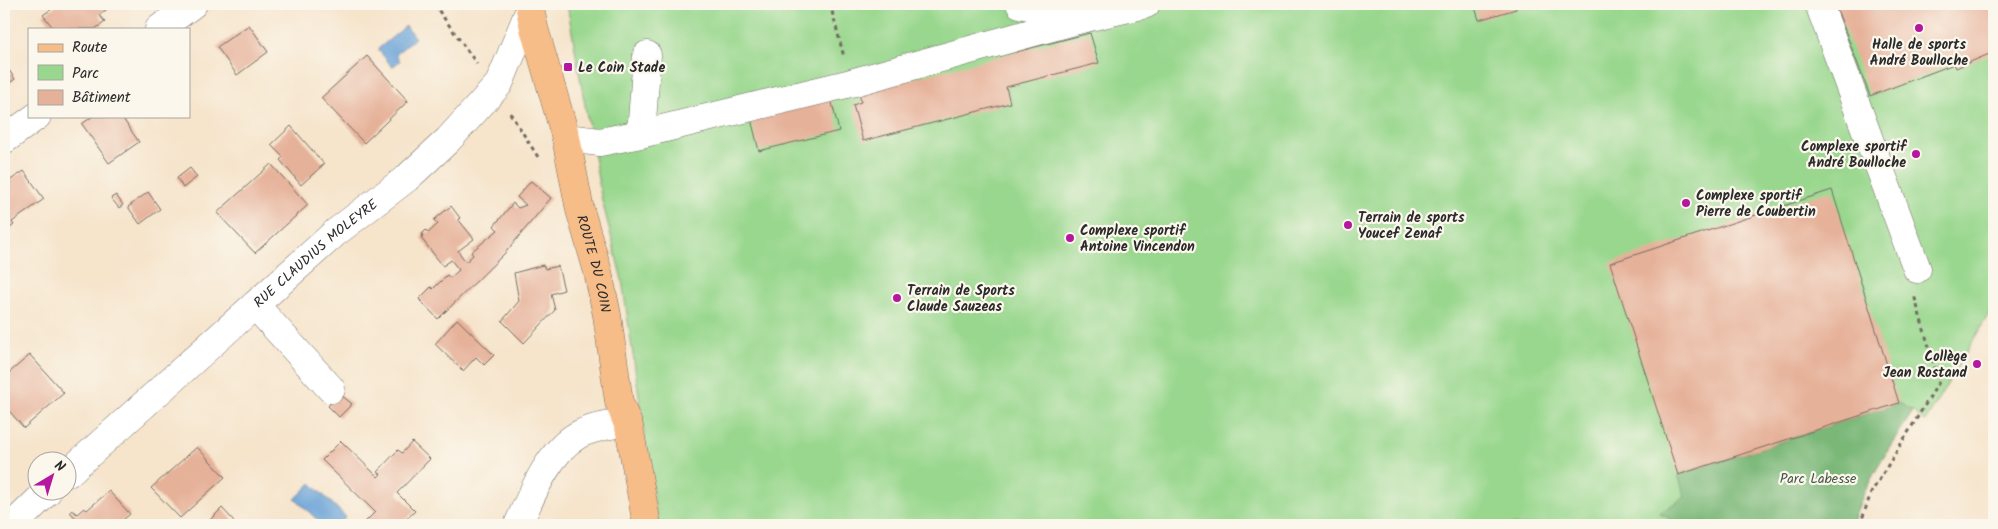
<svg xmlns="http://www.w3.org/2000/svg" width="1998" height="529" viewBox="0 0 1998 529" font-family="Kalam,sans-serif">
  <rect width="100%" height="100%" fill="#fbf7ec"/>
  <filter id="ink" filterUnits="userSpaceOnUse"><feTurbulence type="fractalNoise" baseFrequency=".02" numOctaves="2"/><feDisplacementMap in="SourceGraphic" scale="10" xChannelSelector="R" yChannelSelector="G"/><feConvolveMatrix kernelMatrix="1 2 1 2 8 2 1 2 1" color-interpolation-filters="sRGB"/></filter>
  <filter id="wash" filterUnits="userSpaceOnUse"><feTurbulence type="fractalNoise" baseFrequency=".0096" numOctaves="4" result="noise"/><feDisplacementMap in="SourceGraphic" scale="20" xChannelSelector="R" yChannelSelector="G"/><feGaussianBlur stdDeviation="1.12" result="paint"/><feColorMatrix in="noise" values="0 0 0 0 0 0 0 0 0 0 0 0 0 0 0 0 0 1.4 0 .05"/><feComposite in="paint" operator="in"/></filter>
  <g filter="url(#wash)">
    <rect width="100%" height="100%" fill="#f6e4cb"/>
    <path fill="#98d78d" stroke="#62815c" d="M567,4H1994V305L1925,422L1913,411C1889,448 1864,483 1852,525H658L622,280L601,196Z"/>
    <path fill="#7ab878" stroke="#527252" d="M1899,403L1913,411C1890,448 1864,483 1852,525H1682L1659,513L1685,497L1678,475Z"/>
    <path fill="#68a1d7" stroke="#4a6681" d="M406,26L415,38L396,54L400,61L392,67L378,49Z
      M311,483L346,517L338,525H323L295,499Z"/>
    <g id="blocks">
      <path fill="#e6b199" d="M59,4H114L99,15L105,22L95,29H54L43,15Z
        M1474,4H1515L1516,9L1479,20Z
        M1835,4H1994V52L1956,68L1954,64L1870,96Z
        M249,25L268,52L237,75L217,47Z
        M1090,33L1099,63L1006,87L1010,103L863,141L853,105L861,102L859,92Z
        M367,56L408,101L364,143L321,98Z
        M4,63L15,79L4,87Z
        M831,99L839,131L759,151L751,119Z
        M93,116H121L139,142L109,163L82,124Z
        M291,126L324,164L301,185L280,160L283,157L271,145Z
        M271,164L308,205L255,253L217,213Z
        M190,168L197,177L183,188L177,178Z
        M24,171L44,199L12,222L14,225L10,228L4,220V179L6,178L9,181Z
        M531,181L551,198L505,253L438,319L419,299L431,287L433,289L447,275L450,278L459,270L451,260L443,266L421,238L423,236L422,234L426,230L428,233L438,224L434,220L451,206L460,218L458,219L474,239L458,251L466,262L473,255L471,252L498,230L494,226L513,203L518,208L526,205L517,197Z
        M1832,190L1899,403L1678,475L1610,263Z
        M148,192L160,209L140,224L128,207Z
        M116,195L123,205L119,208L111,198Z
        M543,265L545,269L558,266L564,290L551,294L555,310L524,343L502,321L519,301L514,273Z
        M457,319L494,355L484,365L476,357L463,371L435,344Z
        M30,355L64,393L24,428L4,405V377Z
        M340,394L352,404L339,417L328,406Z
        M341,441L378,477L381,474L377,472L398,450L402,453L412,442L430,459L397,493L415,511L400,525H362L375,512L322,460Z
        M197,447L225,477L180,518L151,488Z
        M109,491L130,514L117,525H82L70,512L72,510L77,514L84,508L87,510Z
        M222,508L234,521L229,525H216L210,520Z"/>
    </g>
  </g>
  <g filter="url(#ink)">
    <use href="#blocks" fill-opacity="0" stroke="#726c63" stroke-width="1"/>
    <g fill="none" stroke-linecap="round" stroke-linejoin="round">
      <g stroke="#726c63" stroke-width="29">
        <g id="minor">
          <path d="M1020,4L1085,18L1146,4"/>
          <path d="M1819,4L1917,269"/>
          <path d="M159,29L193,4"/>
          <path d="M641,134L647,55"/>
          <path d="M566,138L600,142L641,134L851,83L1085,18"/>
          <path d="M4,140L37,116"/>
          <path d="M255,305L331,389"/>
          <path id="s1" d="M68,473L335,233L407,178L448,140L499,84L530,9"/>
          <path d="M13,525L47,492"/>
          <path d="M518,525C531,496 549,451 578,435C593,427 611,425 627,422"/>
        </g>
      </g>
      <g stroke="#726c63" stroke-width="29">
        <g id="major">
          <path id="s2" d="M531,4L530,9L534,28L566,138L580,210L598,272L607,315L619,402L629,427L647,525"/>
        </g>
      </g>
      <path stroke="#726c63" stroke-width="3" stroke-dasharray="4 4" stroke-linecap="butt" d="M434,4L477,64
        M830,4L844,57
        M510,113L540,160
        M1860,525L1871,493L1939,382L1914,295"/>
      <use href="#minor" stroke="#fff" stroke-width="28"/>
      <use href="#major" stroke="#f7bd88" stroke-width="28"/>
    </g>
  </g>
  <g fill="#b5179e" stroke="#fbf7ec" stroke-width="2">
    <circle cx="1919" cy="28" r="5"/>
    <rect x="563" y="62" width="10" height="10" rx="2.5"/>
    <circle cx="1916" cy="154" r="5"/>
    <circle cx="1686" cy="203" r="5"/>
    <circle cx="1348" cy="225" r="5"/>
    <circle cx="1070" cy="238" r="5"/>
    <circle cx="897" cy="298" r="5"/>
    <circle cx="1977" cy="364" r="5"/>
  </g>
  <g text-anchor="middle" stroke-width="4.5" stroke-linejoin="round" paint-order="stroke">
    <g font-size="14" font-weight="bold" fill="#2b2b2b" stroke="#fbf7ec" text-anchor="start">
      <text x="1919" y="49" text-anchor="middle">Halle de sports<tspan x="1919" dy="16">André Boulloche</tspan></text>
      <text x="578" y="72">Le Coin Stade</text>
      <text x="1906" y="151" text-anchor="end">Complexe sportif<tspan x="1906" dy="16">André Boulloche</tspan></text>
      <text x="1696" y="200">Complexe sportif<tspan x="1696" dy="16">Pierre de Coubertin</tspan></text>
      <text x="1358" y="222">Terrain de sports<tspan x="1358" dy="16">Youcef Zenaf</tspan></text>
      <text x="1080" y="235">Complexe sportif<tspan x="1080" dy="16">Antoine Vincendon</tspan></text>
      <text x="907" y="295">Terrain de Sports<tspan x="907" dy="16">Claude Sauzeas</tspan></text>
      <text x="1967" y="361" text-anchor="end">Collège<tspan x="1967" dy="16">Jean Rostand</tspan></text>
    </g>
    <g font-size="14" fill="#2b2b2b" stroke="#fbf7ec">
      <text dy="5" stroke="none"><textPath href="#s1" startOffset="331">RUE CLAUDIUS MOLEYRE</textPath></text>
      <text dy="5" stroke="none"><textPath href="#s2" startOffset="268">ROUTE DU COIN</textPath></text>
    </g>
    <g font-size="14" fill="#465644" stroke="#fbf7ec">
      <text x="1818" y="483">Parc Labesse</text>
    </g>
  </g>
  <rect width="1998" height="529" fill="none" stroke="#fbf7ec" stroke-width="20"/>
  <rect x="28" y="28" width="162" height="90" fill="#fbf7ec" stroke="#a8a59f"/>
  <rect x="38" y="44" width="25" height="8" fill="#f7bd88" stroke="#a8a59f"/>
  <text x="72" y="52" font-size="15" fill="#2b2b2b">Route</text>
  <rect x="38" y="65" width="25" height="15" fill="#98d78d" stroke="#a8a59f"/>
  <text x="72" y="78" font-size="15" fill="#2b2b2b">Parc</text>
  <rect x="38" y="90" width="25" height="15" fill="#e6b199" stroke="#a8a59f"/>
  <text x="72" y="102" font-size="15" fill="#2b2b2b">Bâtiment</text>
  <g transform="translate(52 476) rotate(38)"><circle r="24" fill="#fbf7ec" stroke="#a8a59f"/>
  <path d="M0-4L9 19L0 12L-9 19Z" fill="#b5179e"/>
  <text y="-8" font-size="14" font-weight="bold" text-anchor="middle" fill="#2b2b2b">N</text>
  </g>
</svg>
